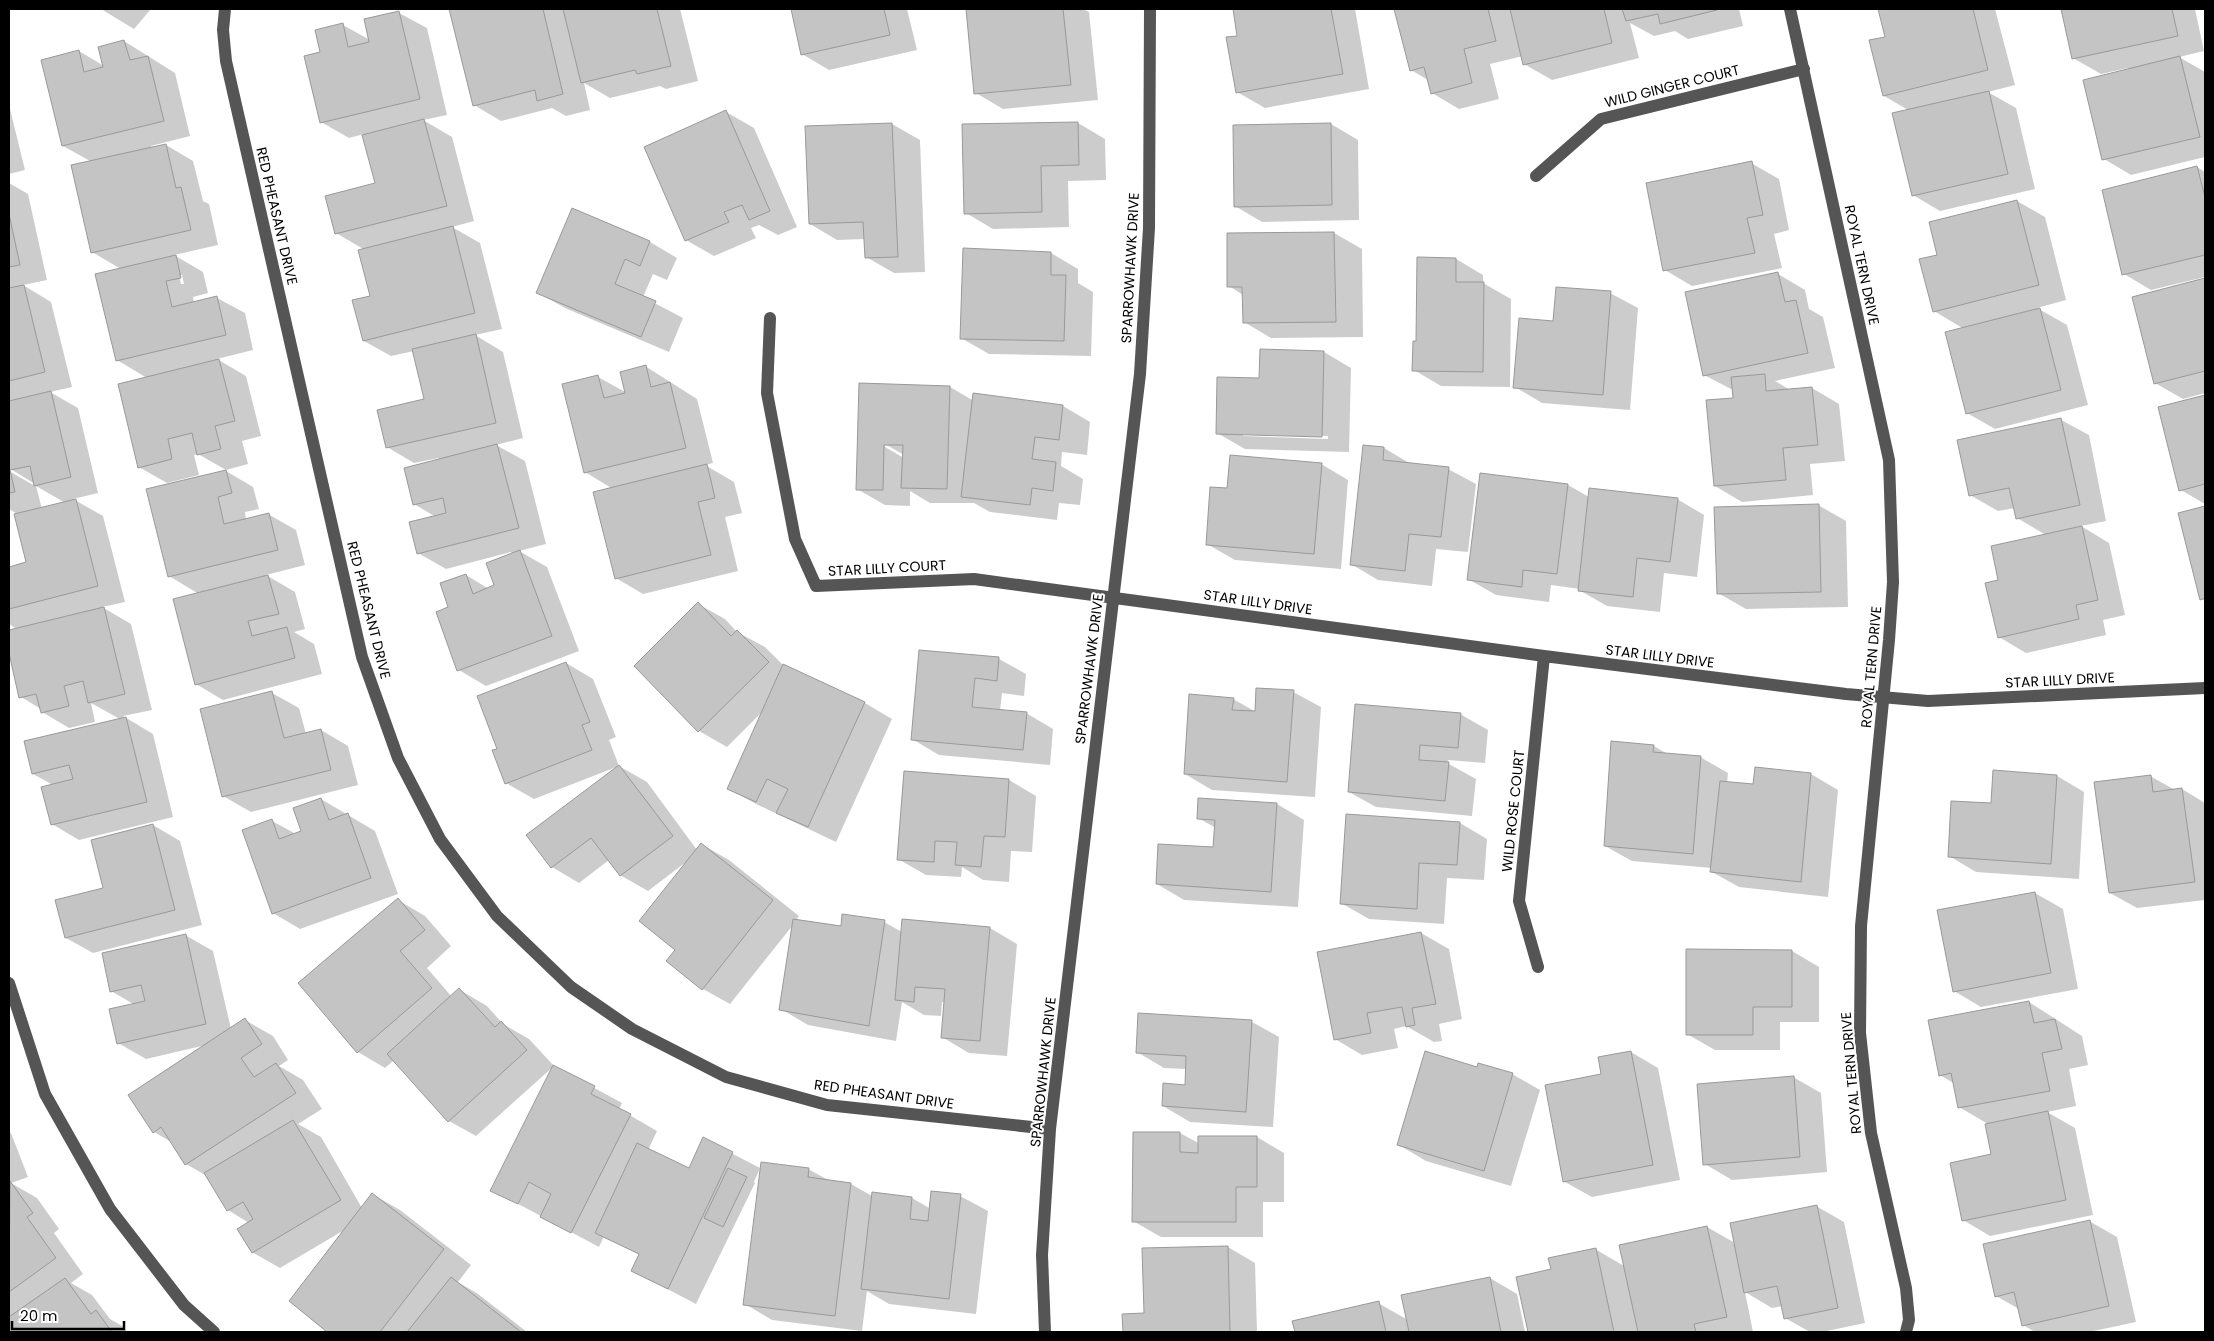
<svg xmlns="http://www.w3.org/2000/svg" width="2214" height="1341" viewBox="0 0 2214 1341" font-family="Poppins,sans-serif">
  <rect width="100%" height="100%" fill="#fff"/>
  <path fill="#0003" fill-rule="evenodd" d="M101,9H151L134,29Z
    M451,9H680L698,81L666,89L660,86L610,98L584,83L590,110L566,116L552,108L501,121L474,105Z
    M792,9H907L917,50L829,70L802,54Z
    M967,9H1083L1089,12L1098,100L1003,109L976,93Z
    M1234,9H1355L1369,89L1265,108L1237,92L1239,37Z
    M1395,9H1739L1743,26L1688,39L1675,31L1654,36L1630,23L1639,58L1552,80L1524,64L1523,56L1490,64L1499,99L1459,109L1432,93L1428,80L1411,70Z
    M1880,9H1995L2015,85L1988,92L2016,108L2035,189L1940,211L1913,195L1910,111L1884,96L1887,38Z
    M2062,9H2195L2204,51L2179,57L2205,72V157L2131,175L2104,159L2128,68L2101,74L2073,58Z
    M399,13L427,28L447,115L423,120L452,137L474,221L452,227L480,243L502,329L475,335L503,352L523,438L496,445L525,461L546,544L519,551L547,567L579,651L486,686L459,670L450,608L466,575L489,589L496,586L512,554L511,552L446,569L418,553L436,517L414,504L439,460V458L414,463L387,447L426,400L414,351L391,356L364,341L372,297L365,250L336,233L376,184L364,134L349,138L321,122L322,53L343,25L370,40Z
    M124,41L175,73L190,136L151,146L152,148L166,145L193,161L203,201L209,204L218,245L174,255L203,272L208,293L193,297L194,303L217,298L245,313L253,350L217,359L246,376L261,436L242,441L248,464L226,470L198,454L194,455L199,475L167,483L139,467L147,378L117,360L121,269L92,252V162L63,146L79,51L104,66ZM179,275H182L184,284H181Z
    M9,105L25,170L9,174Z
    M726,112L754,128L797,227L778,235L759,225L751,228L756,238L714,256L686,240Z
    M1078,123L1105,139L1106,180L1068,181L1069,227L993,229L966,213Z
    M892,124L920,140L925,272L894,273L866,257L865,239L837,240L810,224L806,127Z
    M1331,124L1358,140L1359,220L1262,222L1235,206Z
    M1751,163L1779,179L1789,230L1774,234L1782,268L1692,286L1665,270Z
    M2197,167L2205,172V277L2151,290L2124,274Z
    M9,183L28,194L47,280L23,285L51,302L72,387L50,392L78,408L98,493L73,499L103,516L125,602L102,607L131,624L152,710L123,716L153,734L173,817L79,840L52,824L53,785L33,774L120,719L91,703L95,722L69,728L42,712L41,709L21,697L9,648V631L17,629L9,624V568L27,563L19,515L9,509V471L35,486V484L9,468ZM36,486L62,501L65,503L42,509Z
    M2017,201L2045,217L2066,300L2037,308L2067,325L2088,405L1995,429L1967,413L1964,329L1934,311L1938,256Z
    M572,210L650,242L677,258L667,280L653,274L643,297L683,318L669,352L565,308L537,292Z
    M1334,233L1362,249L1363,337L1271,338L1244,322L1243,295L1229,286L1228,235Z
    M1051,253L1078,269V283L1093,292L1091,356L989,354L961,338Z
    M1419,258L1456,259L1483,275V283L1511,299L1510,387L1441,386L1414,370L1418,342Z
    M1778,274L1805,290L1809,309L1823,317L1835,368L1775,381L1790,390L1812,388L1839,404L1845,461L1810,464L1813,495L1742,502L1715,486L1734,399L1733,390L1704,375Z
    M2205,279V393L2183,399L2155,383L2134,297Z
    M1610,293L1638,308L1630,410L1542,403L1515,387L1554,322Z
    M1324,352L1351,368L1349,452L1245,449L1217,433L1260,379ZM1243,434L1328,436V439L1243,436Z
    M645,366L697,399L713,463L705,465L734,482L742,513L725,517L738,571L643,594L616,578L613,489L585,472L598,377L627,393Z
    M860,384L950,387L974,401L1063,406L1090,422L1087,455L1062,452L1061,466L1083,479L1080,505L1059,503L1057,520L990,512L974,503H930L910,491V506L885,505L857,489ZM885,444L904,455V458L885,447Z
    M2205,396V504L2181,490L2160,408Z
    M2061,420L2089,435L2106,521L2081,526L2109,543L2125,615L2103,620L2106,635L2026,653L1999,637L2000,581L2046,535L2017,518L2015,508L1998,511L1970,495Z
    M1384,448L1411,464L1448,469L1476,484L1468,552L1436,549L1432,586L1378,580L1351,564Z
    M1321,464L1348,480L1341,569L1235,560L1207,544L1228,490Z
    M226,471L253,487L259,509L245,512L246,520L268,514L296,530L305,565L266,575L295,592L305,629L294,632L314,644L322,674L223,700L196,684L199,594L169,576Z
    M1482,474L1568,485L1589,497L1677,499L1704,515L1697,577L1664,573L1660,612L1607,606L1579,590L1580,589L1551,585L1549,602L1496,595L1468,579Z
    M1818,505L1846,521L1848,607L1746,609L1718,593Z
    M2205,507V601L2201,599L2179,514Z
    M698,604L725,619L737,632L765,647L784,666L865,703L892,719L836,842L756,804L729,789L764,710L727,747L699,731L635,666Z
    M920,651L999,659L1026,674L1024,696L1002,693L1000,711L1026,713L1053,729L1050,765L939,755L912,739Z
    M566,663L593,679L616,737L609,740L619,766L534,799L506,783L499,750Z
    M1293,692L1321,707L1315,797L1212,790L1185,774L1233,699L1256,712Z
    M272,693L299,708L306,734L321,730L348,746L358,785L251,812L223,796Z
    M1460,714L1488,730L1485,763L1448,760L1447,763L1476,779L1472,816L1376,807L1349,792Z
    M1654,746L1669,755L1700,757L1728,773L1727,783L1754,785L1811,774L1838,790L1828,897L1739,887L1712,872V868L1632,861L1605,846Z
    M619,766L647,782L697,850L701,844L729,860L799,916L796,920L842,927L884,922L902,932L990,928L1017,944L1007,1056L969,1053L942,1037L945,1002H942L941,1016L924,1015L902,1002L896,1041L808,1025L781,1009L793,925L730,1004L703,989L677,950L686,862L648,891L620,875L609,860L579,883L552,867Z
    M2057,776L2084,792L2079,879L1976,872L1949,856L1992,804Z
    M2150,776L2175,790L2182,789L2205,803V900L2137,908L2110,893Z
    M1009,780L1036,796L1032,852L1011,851L1009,882L983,880L962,867L961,877L926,875L898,859Z
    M321,799L375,831L398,894L300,929L273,913L272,821L296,834L303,832Z
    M1277,804L1304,820L1298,907L1184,900L1157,884L1214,849L1216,828L1198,818Z
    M1347,815L1460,823L1487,839L1484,880L1447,878L1444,924L1369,919L1341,903Z
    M153,825L180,841L202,925L93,953L66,938Z
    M2035,893L2063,909L2078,989L1981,1007L1954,991L1939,911Z
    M398,900L425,916L451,946L427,968L452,997L460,990L487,1006L503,1024L529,1039L554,1066L476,1136L449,1121L394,1060L385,1068L358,1052Z
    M1421,933L1449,949L1462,1019L1439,1024L1442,1041L1434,1042L1406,1026L1394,1029L1398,1048L1362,1055L1335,1039Z
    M185,935L213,951L231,1029L245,1020L273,1036L288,1060L279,1066L303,1080L322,1109L298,1124L321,1137L362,1208L372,1194L400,1210L471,1265L458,1282L478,1294L527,1332H328L346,1229L280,1268L252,1252L249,1223L228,1210L207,1176L186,1164L173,1143L154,1132L206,1045L146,1059L118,1043L135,1005L111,991Z
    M1792,951L1819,967V1022H1780V1050H1715L1687,1034Z
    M2029,1002L2082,1036L2088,1065L2069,1069L2076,1106L2047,1112L2075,1128L2093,1215L1990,1236L1963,1220L1992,1155L1988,1124L1959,1107L1955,1084L1940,1075L1929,1021Z
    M1252,1022L1279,1037L1273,1127L1190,1122L1163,1106L1186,1086L1187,1069L1164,1068L1137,1052Z
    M1631,1052L1658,1068L1680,1180L1592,1197L1565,1182L1602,1075Z
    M554,1066L622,1103L619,1109L657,1131L648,1150L690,1169L704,1139L760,1168L754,1182L755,1183L696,1304L633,1271L640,1255L604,1236L599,1247L492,1190Z
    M1478,1068L1512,1074L1540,1090L1511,1186L1426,1161L1399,1145Z
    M1793,1077L1821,1093L1827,1172L1732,1180L1705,1164Z
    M9,1132L11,1133L28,1177L11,1183L37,1198L59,1229L54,1233L83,1274L71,1283L92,1295L110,1319L124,1327L127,1332H9Z
    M1180,1133L1200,1144L1257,1137L1284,1153V1202H1263V1237H1161L1133,1221Z
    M808,1169L830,1181L851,1184L872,1196L912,1198L931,1209L960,1196L988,1211L976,1314L889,1304L867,1291L862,1331L772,1320L745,1304Z
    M1816,1206L1844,1222L1865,1323L1822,1332H1810L1785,1318L1783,1306L1772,1308L1745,1292L1753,1332H1529L1518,1277L1552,1270L1595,1249L1624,1266L1707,1227L1735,1243Z
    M2089,1221L2117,1237L2136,1322L2089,1332H2035L2023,1325L2019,1309L1996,1296Z
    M1228,1247L1255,1263L1257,1332H1124L1123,1315H1145Z
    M1490,1278L1517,1294L1525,1332H1296L1294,1322L1378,1303L1408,1320Z"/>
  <path fill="#c4c4c4" stroke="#999" d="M449,9H543L563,94L537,101L535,90L473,106Z
    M563,9H657L671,66L637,74L635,70L581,83Z
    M791,9H884L890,35L801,55Z
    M966,9H1063L1071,85L974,94Z
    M1233,9H1331L1343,74L1236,93L1226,37L1237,36Z
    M1394,9H1488L1496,41L1464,49L1472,83L1431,94L1424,67L1410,71Z
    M1510,9H1604L1612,43L1523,65Z
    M1622,9H1716L1717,10L1660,24L1658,14L1626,21Z
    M1878,9H1973L1988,70L1883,96L1869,40L1885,37Z
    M2061,9H2172L2178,36L2072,59Z
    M399,11L420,99L320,123L304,56L320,52L315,30L343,23L348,47L369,42L364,19Z
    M124,40L130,60L148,56L164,121L62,146L41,60L79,50L84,72L103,67L98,47Z
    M2180,56L2200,137L2102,160L2083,80Z
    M1989,91L2008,174L1912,196L1892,113Z
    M726,110L770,211L749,220L742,205L724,212L729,222L685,241L644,147Z
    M424,119L447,206L335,234L325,196L375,183L362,135Z
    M1078,122L1079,165L1041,166L1042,212L964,214L962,124Z
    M892,123L898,257L865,258L863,222L809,224L805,126Z
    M1331,123L1332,205L1234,207L1233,125Z
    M166,144L176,188L181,187L191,230L91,253L71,165Z
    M1752,161L1763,215L1747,218L1755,253L1663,271L1646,183Z
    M2197,166L2205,197V255L2122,275L2102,190Z
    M2017,200L2039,285L1933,312L1919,259L1937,255L1929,222Z
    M572,208L650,241L640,266L625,259L615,284L656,301L641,337L536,293Z
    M9,214L20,265L9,267Z
    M453,226L475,313L363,341L352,300L370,296L358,250Z
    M1334,232L1336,322L1243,323L1242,287H1227V233Z
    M963,248L1051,252V275H1066L1064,341L960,339Z
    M176,255L181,278L166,281L172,307L217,296L226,335L116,361L95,274Z
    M1417,257L1456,258V282H1484L1483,372L1412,371L1413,341H1416Z
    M1778,272L1785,302L1796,300L1808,353L1703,376L1685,292Z
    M2205,278V371L2154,384L2132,297Z
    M24,285L45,372L9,381V288Z
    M1556,287L1611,291L1603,395L1513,388L1519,318L1553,321Z
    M2040,308L2061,390L1966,414L1945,332Z
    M476,334L496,423L386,448L377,410L424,399L412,349Z
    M1260,349L1324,351L1322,437L1216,434L1217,377L1259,378Z
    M219,359L235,421L215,426L221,449L197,455L192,433L168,439L172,459L138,468L118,384Z
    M646,365L651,387L670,382L686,448L584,473L562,384L598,375L604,398L625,393L620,372Z
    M1765,374L1766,391L1812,387L1818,445L1783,448L1786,480L1714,486L1706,400L1733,398L1731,377Z
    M859,383L950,386L947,489L901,488L903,445H884L883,490H856Z
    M51,391L71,477L34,486L30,466L10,470L15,492L9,493V401Z
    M973,393L1063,405L1059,440L1035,437L1032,459L1056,462L1053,491L1032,488L1030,505L961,497Z
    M2205,395V484L2179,491L2158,407Z
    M2061,418L2080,505L2016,519L2009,488L1969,496L1957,440Z
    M497,444L519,528L417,554L409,522L446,513L443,498L413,505L404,468Z
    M1363,445L1384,447L1383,460L1449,467L1441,537L1409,534L1405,571L1350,565Z
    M1230,455L1322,463L1314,554L1206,545L1210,487L1227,488Z
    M707,464L715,498L698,502L711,555L615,579L593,492Z
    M226,470L232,493L218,497L224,524L269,513L278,550L168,577L146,489Z
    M1480,473L1568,484L1557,574L1523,570L1522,587L1467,580Z
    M1589,488L1678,498L1670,562L1637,558L1633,597L1578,591Z
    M76,499L98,586L9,609V567L26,562L14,514Z
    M1819,504L1821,592L1717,594L1714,507Z
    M2205,506V598L2200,600L2178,513Z
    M2082,526L2098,600L2076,605L2079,619L1998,638L1985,583L1998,580L1991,546Z
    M520,550L552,636L457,671L436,612L448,607L440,583L466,574L473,594L494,585L486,563Z
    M268,575L279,614L248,621L252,636L287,627L295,658L195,685L173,599Z
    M698,602L731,636L737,630L769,662L698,732L634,666Z
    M104,607L125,694L88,703L83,681L64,686L69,706L41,713L36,694L19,698L9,653V630Z
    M919,650L999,657L997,681L975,678L972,707L1027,712L1023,750L911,740Z
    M566,662L590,722L582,725L592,750L505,784L492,750L497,749L477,696Z
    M783,664L865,702L808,827L776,813L788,789L767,779L756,802L727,789Z
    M1256,688L1294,690L1287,782L1184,774L1189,694L1234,698L1232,710L1255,711Z
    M272,691L284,738L321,729L331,770L222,797L200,709Z
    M1355,704L1461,713L1458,748L1420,745L1419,760L1449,762L1445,801L1348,792Z
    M126,717L147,802L51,825L41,787L73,779L69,765L32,774L24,741Z
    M1611,741L1654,745L1653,752L1701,756L1693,854L1604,846Z
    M619,765L673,836L620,876L591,838L551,868L526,835Z
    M1755,767L1811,773L1801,882L1710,872L1720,781L1753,784Z
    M1993,770L2057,775L2051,864L1948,857L1951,801L1991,803Z
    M904,771L1009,779L1005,837L984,836L981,867L955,865L957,842L935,841L934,862L897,860Z
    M2151,775L2153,792L2182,788L2195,882L2109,893L2094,782Z
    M321,798L329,820L348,813L371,878L272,914L242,830L272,819L279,839L301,831L293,808Z
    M1198,798L1277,803L1271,892L1156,884L1158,844L1213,847L1215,820L1197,819Z
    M1346,814L1460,822L1457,865L1419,863L1417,909L1340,904Z
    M153,824L175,910L65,938L55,900L103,888L91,840Z
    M701,843L773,900L702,990L666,961L675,950L639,921Z
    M2035,892L2051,973L1953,992L1937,910Z
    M398,898L425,930L400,951L432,988L357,1053L298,983Z
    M842,914L885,920L869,1026L779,1010L793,919L841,926Z
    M902,919L990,927L980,1041L941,1038L945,989L915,987L914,1002L895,1000Z
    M1421,932L1436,1004L1412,1008L1415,1025L1406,1027L1402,1007L1367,1013L1371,1033L1334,1040L1317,952Z
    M186,934L206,1024L117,1044L109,1009L145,1001L141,985L110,992L102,953Z
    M1686,949L1792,950V1007H1753V1035H1686Z
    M459,988L495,1027L501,1021L527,1050L448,1122L387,1054Z
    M2029,1001L2034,1023L2055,1019L2062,1049L2042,1053L2050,1091L1958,1108L1951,1073L1939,1076L1928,1020Z
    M1138,1013L1252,1020L1246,1112L1162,1106L1163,1083L1185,1085L1186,1056L1136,1053Z
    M245,1018L262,1044L241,1058L254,1077L276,1063L296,1093L185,1165L161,1127L153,1133L128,1095Z
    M1425,1051L1477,1067L1478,1063L1513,1073L1484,1171L1397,1145Z
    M1631,1051L1653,1165L1563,1182L1545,1085L1601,1074L1598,1057Z
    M553,1065L595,1086L591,1094L631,1114L571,1233L540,1217L551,1194L529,1182L518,1204L490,1191Z
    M1794,1076L1800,1157L1703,1165L1697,1084Z
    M2048,1111L2066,1200L1962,1221L1950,1163L1991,1154L1985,1124Z
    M293,1120L341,1200L252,1253L237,1229L253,1219L243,1202L227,1211L204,1173Z
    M1133,1132H1180V1152L1198,1153V1136H1257V1187H1236V1222H1132Z
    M703,1137L733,1152L668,1289L631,1271L639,1254L595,1233L637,1143L689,1168Z
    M761,1162L809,1168L808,1177L851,1183L835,1316L743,1305Z
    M728,1168L747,1177L723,1227L704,1218Z
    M10,1181L33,1213L27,1217L56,1258L9,1292Z
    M931,1191L961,1194L949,1299L861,1289L872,1192L912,1197L910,1219L928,1221Z
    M372,1193L444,1249L380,1332H327L289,1301Z
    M1817,1205L1838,1308L1784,1319L1777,1286L1744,1293L1730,1223Z
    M2090,1220L2109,1306L2022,1326L2014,1292L1995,1297L1983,1244Z
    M1707,1226L1727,1317L1694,1324L1696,1332H1638L1619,1245Z
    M1228,1246L1230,1332H1123L1122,1314L1144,1313L1142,1248Z
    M1596,1248L1614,1332H1528L1516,1277L1551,1269L1548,1258Z
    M451,1277L521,1332H407Z
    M1490,1277L1501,1332H1409L1401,1295Z
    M65,1278L91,1314L96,1310L112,1332H9V1317Z
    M1379,1301L1386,1332H1295L1292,1321Z"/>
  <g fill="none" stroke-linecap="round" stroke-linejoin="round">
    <path stroke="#555" stroke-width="12" d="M225,9L223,30L226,61L362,657L398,758L440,839L497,916L571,987L632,1029L726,1077L827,1105L1050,1129
      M1790,9L1889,460L1893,582L1889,640L1861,926L1860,1033L1871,1133L1906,1288L1909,1320L1906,1332
      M1536,176L1601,119L1804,69
      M770,318L767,393L795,539L816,586L974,579L1544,656L1846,694L1928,701L2205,688
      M1538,967L1519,901L1544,656
      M9,983L45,1094L110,1209L184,1305L214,1332
      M1045,1332L1042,1255L1050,1129L1140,374L1149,228L1150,9"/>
  </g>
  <g text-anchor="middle" stroke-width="4" stroke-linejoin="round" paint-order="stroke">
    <g font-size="14" fill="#000" stroke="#fff">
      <text transform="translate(1672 86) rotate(-14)" y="5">WILD GINGER COURT</text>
      <text transform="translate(277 216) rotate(77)" y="5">RED PHEASANT DRIVE</text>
      <text transform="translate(1862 265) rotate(78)" y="5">ROYAL TERN DRIVE</text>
      <text transform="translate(1130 268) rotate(-87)" y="5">SPARROWHAWK DRIVE</text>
      <text transform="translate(887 568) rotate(-3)" y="5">STAR LILLY COURT</text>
      <text transform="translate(1258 602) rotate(8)" y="5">STAR LILLY DRIVE</text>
      <text transform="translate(369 610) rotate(76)" y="5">RED PHEASANT DRIVE</text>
      <text transform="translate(1660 656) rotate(7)" y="5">STAR LILLY DRIVE</text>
      <text transform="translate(1871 667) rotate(-85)" y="5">ROYAL TERN DRIVE</text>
      <text transform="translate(1089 669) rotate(-83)" y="5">SPARROWHAWK DRIVE</text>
      <text transform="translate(2060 680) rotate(-3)" y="5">STAR LILLY DRIVE</text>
      <text transform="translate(1513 811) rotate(-84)" y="5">WILD ROSE COURT</text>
      <text transform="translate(1043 1072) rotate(-84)" y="5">SPARROWHAWK DRIVE</text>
      <text transform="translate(1851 1073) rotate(-95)" y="5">ROYAL TERN DRIVE</text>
      <text transform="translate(884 1094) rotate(8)" y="5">RED PHEASANT DRIVE</text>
    </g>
  </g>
  <rect width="2214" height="1341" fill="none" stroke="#000000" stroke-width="20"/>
  <path d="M12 1321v8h112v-8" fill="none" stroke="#000000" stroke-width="2.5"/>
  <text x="20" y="1321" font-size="15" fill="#000000" stroke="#ffffff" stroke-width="4" paint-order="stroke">20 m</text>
</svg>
